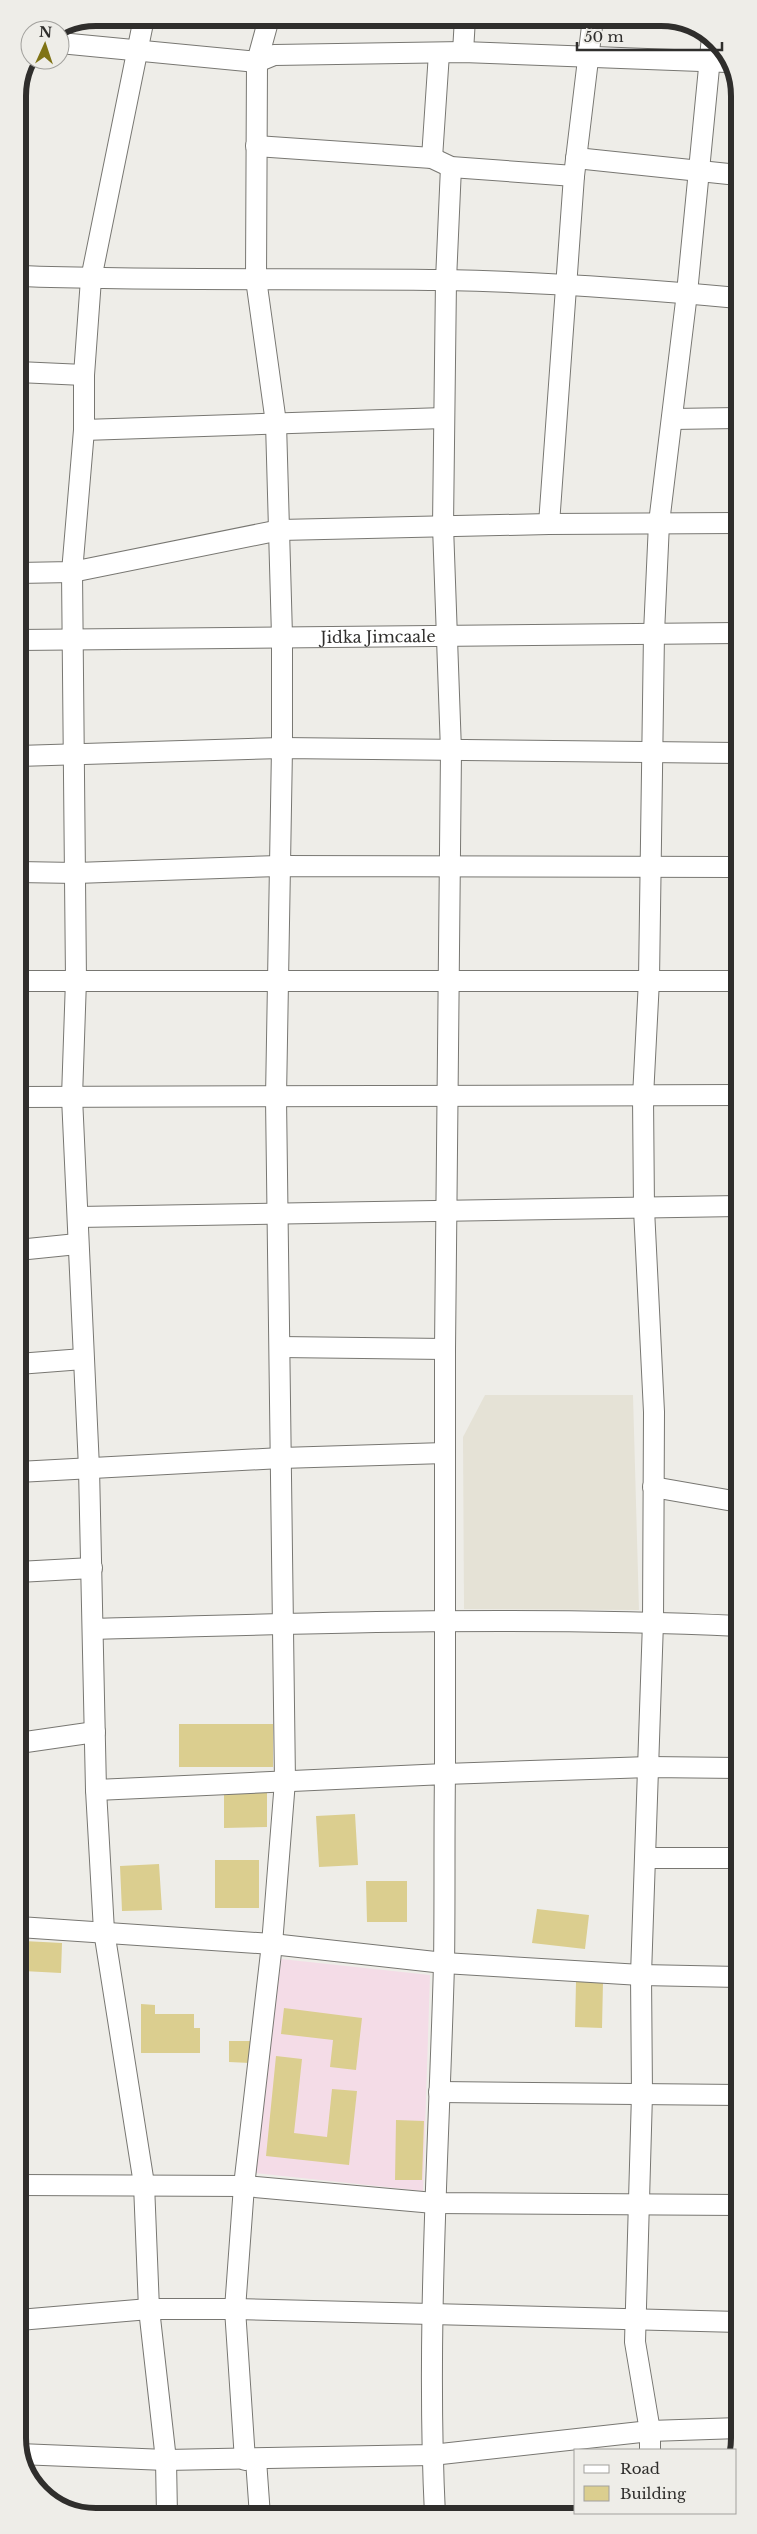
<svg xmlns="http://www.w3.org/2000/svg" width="757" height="2534" viewBox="0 0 757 2534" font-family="'Libre Baskerville',serif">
  <rect width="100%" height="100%" fill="#eeede8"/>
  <path fill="#e5e2d6" d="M485,1395H633L639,1610L464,1609L463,1437Z"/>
  <path fill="#f4dce7" d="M281,1959L430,1975L423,2191L255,2173Z"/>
  <path fill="#dbce8f" d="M179,1724H273V1767H179Z
    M224,1784H267V1827L224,1828Z
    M355,1814L358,1865L319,1867L316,1816Z
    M215,1860H259V1908H215Z
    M159,1864L162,1910L122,1911L120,1866Z
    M366,1881H407V1922H367Z
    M537,1909L589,1915L585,1949L532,1943Z
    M24,1941L62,1943L61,1973L23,1971Z
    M576,1982H603L602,2028L575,2027Z
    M141,2004L155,2005V2014H194V2028H200V2053H141Z
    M284,2008L362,2018L356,2070L330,2067L333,2040L281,2034Z
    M229,2041H251L250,2063L229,2062Z
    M276,2056L302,2059L294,2133L327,2137L332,2089L357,2091L349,2165L266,2156Z
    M396,2120L424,2121L422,2180H395Z"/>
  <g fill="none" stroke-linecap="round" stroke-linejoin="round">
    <g stroke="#787772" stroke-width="22">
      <g id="minor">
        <path d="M144,18L91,279L84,375V430L72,572L76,980L72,1097L89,1468L96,1790L104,1931L144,2184L149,2309L166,2460L167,2516"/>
        <path d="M60,43L257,62L274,55L463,52L727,62"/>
        <path d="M463,52L465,18"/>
        <path d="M256,146L432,158L451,167L574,176"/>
        <path d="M432,158L439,53"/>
        <path d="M576,158L738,175"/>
        <path d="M451,167L446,280L443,526L451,751L445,1349V1774L649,1767L739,1768"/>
        <path d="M18,276C160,281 302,278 444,280C542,282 641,289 738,298"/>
        <path d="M18,372L84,375"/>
        <path d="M672,419L738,418"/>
        <path d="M84,430L444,418"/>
        <path d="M549,524L574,176L593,18"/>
        <path d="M18,573L72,572L280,530L549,524L738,523"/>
        <path id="s1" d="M18,640L738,633"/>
        <path d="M18,756L282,748L738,753"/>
        <path d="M18,872L76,873L279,866L738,867"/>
        <path d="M18,981H739"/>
        <path d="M18,1097L739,1095"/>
        <path d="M78,1217L739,1206"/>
        <path d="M18,1250L77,1244"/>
        <path d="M280,1347L445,1349"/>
        <path d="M18,1364L83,1359"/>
        <path d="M18,1472L281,1458L445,1453"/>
        <path d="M653,1487L739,1502"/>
        <path d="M18,1572L92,1568"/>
        <path d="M94,1629C308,1623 524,1616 739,1626"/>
        <path d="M19,1743L95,1732"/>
        <path d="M96,1790L445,1774C444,1837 445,1901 444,1964C439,2147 426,2332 435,2515"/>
        <path d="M646,1858H739"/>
        <path d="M19,1927L272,1944L444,1963L641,1975L739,1977"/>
        <path d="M439,2092L739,2095"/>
        <path d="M19,2185L244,2186L434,2203L739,2205"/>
        <path d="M19,2320L149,2309H235L739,2322"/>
        <path d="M650,2450V2431L635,2342L642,2094L641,1975L653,1622L654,1412L644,1209L643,1097L649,980L654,633L659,523L687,293L712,37"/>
        <path d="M19,2454L166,2460L432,2455L650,2431L739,2428"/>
        <path d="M245,2460L235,2309L244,2186L272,1944L285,1781L276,1098L282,748V636L276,423L256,279L257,62L269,18"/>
        <path d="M256,2460L260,2516"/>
        <path d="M650,2513L651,2515"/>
      </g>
    </g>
    <use href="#minor" stroke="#fff" stroke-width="20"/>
  </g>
  <g text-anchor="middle" stroke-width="4" stroke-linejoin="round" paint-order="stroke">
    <g font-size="16" fill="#2f2e2c" stroke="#eeede8">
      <text dy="6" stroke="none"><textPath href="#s1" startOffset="360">Jidka Jimcaale</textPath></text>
    </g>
  </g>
  <path d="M0 0H757V2534H0ZM96 26H661A70 70 0 0 1 731 96V2438A70 70 0 0 1 661 2508H96A70 70 0 0 1 26 2438V96A70 70 0 0 1 96 26Z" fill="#eeede8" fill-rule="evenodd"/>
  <path fill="none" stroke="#2f2e2c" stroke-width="6" d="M96 26H661A70 70 0 0 1 731 96V2438A70 70 0 0 1 661 2508H96A70 70 0 0 1 26 2438V96A70 70 0 0 1 96 26Z"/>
  <rect x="574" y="2449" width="162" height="65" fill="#eeede8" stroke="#a2a19d"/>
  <rect x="584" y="2465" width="25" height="8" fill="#ffffff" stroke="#a2a19d"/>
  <text x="620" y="2474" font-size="15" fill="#2f2e2c">Road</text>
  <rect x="584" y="2486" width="25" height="15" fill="#dbce8f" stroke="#a2a19d"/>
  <text x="620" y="2499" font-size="15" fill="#2f2e2c">Building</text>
  <g transform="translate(45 45) rotate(3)"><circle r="24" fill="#eeede8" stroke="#a2a19d"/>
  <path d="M0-4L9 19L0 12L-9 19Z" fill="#7f7315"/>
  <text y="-8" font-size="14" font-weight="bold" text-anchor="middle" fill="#2f2e2c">N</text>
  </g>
  <path d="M577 42v8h145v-8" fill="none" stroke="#2f2e2c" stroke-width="2.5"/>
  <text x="584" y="42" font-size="15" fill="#2f2e2c" stroke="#eeede8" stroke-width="4" paint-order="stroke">50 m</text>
</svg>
